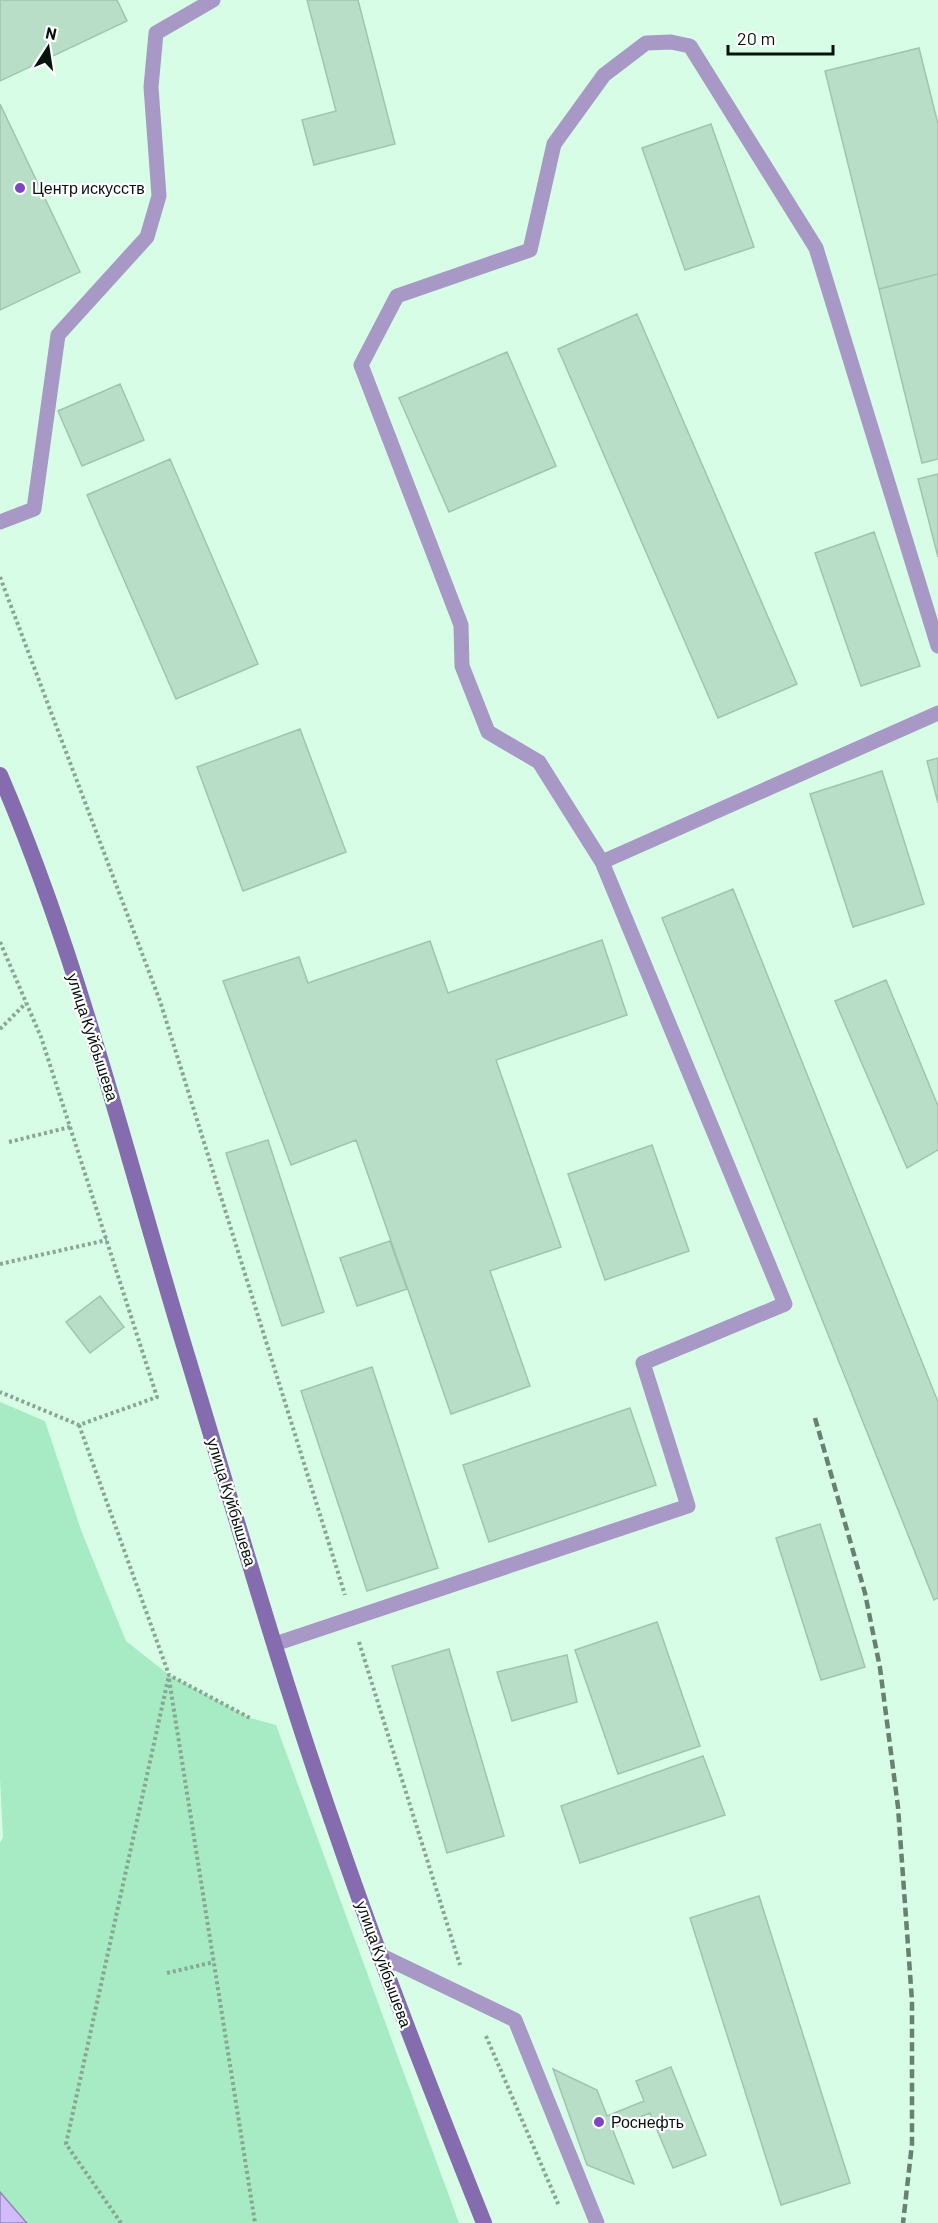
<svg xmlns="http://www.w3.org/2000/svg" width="938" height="2223" viewBox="0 0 938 2223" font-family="Barlow,sans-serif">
  <rect width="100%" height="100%" fill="#d7fde6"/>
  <path fill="#a6ebc3" d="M0,1402L45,1421L81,1530L126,1641L169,1675L250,1718L276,1725L459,2223H27L0,2192V1843L3,1837L0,1779Z"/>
  <path fill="#d1bbfb" stroke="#9489b3" stroke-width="1.5" d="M0,2192L25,2221L27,2223H0Z"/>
  <path fill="#b9dec8" stroke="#a0c4ae" stroke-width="1.5" d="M0,0H117L127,21L0,81Z
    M307,0H358L395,144L314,165L302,120L336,111Z
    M919,48L938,124V274L879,289L825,71Z
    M0,104L80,272L0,310Z
    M711,124L754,247L685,270L642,148Z
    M938,274V459L922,463L879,289Z
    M637,314L797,684L718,718L558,349Z
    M507,352L556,466L449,512L399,398Z
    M120,384L144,440L82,466L58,411Z
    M170,459L258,664L176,699L87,495Z
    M938,474V557L918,479Z
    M874,532L920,666L861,686L815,553Z
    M300,729L346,852L243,891L197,767Z
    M938,758V803L927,761Z
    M882,771L924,904L853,927L810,794Z
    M733,889L938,1402V1598L934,1600L662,918Z
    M602,940L627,1015L496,1060L561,1247L490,1271L530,1386L451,1414L356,1140L291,1165L223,981L299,957L308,983L430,941L448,993Z
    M886,980L938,1106V1150L907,1168L835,1001Z
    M268,1140L324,1312L282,1326L226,1153Z
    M652,1145L689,1251L605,1280L568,1174Z
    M390,1241L407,1289L357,1306L340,1258Z
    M100,1296L124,1327L90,1353L66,1322Z
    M372,1367L438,1568L367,1591L301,1391Z
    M630,1408L656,1485L489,1542L463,1465Z
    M820,1524L865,1667L821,1680L776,1538Z
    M657,1622L700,1746L618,1774L575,1650Z
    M449,1649L504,1836L447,1853L392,1666Z
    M567,1655L577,1702L512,1721L497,1672Z
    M703,1756L725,1815L580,1863L561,1806Z
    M759,1896L850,2183L781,2205L690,1918Z
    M671,2067L706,2155L673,2168L650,2113L612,2128L634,2184L587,2165L553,2069L597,2090L607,2116L644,2101L636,2081Z"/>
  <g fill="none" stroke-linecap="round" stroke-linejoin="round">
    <path stroke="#89a695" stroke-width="4" stroke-dasharray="3 3" stroke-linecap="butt" d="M0,577L160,1001L345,1595
      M0,942L41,1037L157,1397L79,1425L0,1392
      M0,1029L26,1003
      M9,1142L70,1127
      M0,1264L107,1240
      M79,1425L169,1675L250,1718
      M359,1642L460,1965
      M169,1679L255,2223
      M167,1973L214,1962
      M486,2036L559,2206
      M121,2223L66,2144L169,1675"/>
    <path stroke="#a898c6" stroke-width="15" d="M0,522L34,509L58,335L147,237L159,196L151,87L156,33L213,0
      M602,862L938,713
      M275,1644L688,1506L643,1363L785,1304L602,862L539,762L488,732L462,666L461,625L361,365L397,296L530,250L554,144L604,75L646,43L671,42L690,46L816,248L938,646
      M382,1956L515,2020L597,2223"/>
    <path stroke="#856caf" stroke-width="16" d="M0,775C80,961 127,1159 186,1352C235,1513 281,1676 337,1835C382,1966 433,2095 484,2223"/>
    <path stroke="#688173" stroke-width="4.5" stroke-dasharray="9 4.5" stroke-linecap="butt" d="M815,1418L865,1593L880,1668L898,1807L912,2001V2144L903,2223"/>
  </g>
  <g fill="#7c47bf" stroke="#fff" stroke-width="2">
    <circle cx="20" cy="188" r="6"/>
    <circle cx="599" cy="2122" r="6"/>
  </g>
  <g text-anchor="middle" stroke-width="4.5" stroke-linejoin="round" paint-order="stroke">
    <g font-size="16" fill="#06130c" stroke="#fff" text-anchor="start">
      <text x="32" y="194">Центр искусств</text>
      <text x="611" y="2128">Роснефть</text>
    </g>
    <g font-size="16" fill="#06130c" stroke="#fff">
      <text transform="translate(93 1037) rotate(72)" y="6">улица Куйбышева</text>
      <text transform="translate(232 1502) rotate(73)" y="6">улица Куйбышева</text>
      <text transform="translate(384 1964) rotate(70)" y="6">улица Куйбышева</text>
    </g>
  </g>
  <g transform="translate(48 48) rotate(12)" stroke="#ffffff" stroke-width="4.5" paint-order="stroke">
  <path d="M0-4.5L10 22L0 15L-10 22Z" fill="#06130c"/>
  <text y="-9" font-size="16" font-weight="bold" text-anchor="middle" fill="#06130c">N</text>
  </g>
  <path d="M728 45v9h105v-9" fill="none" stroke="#06130c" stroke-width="3"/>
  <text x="737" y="45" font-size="18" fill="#06130c" stroke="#ffffff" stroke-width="4.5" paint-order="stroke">20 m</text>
</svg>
